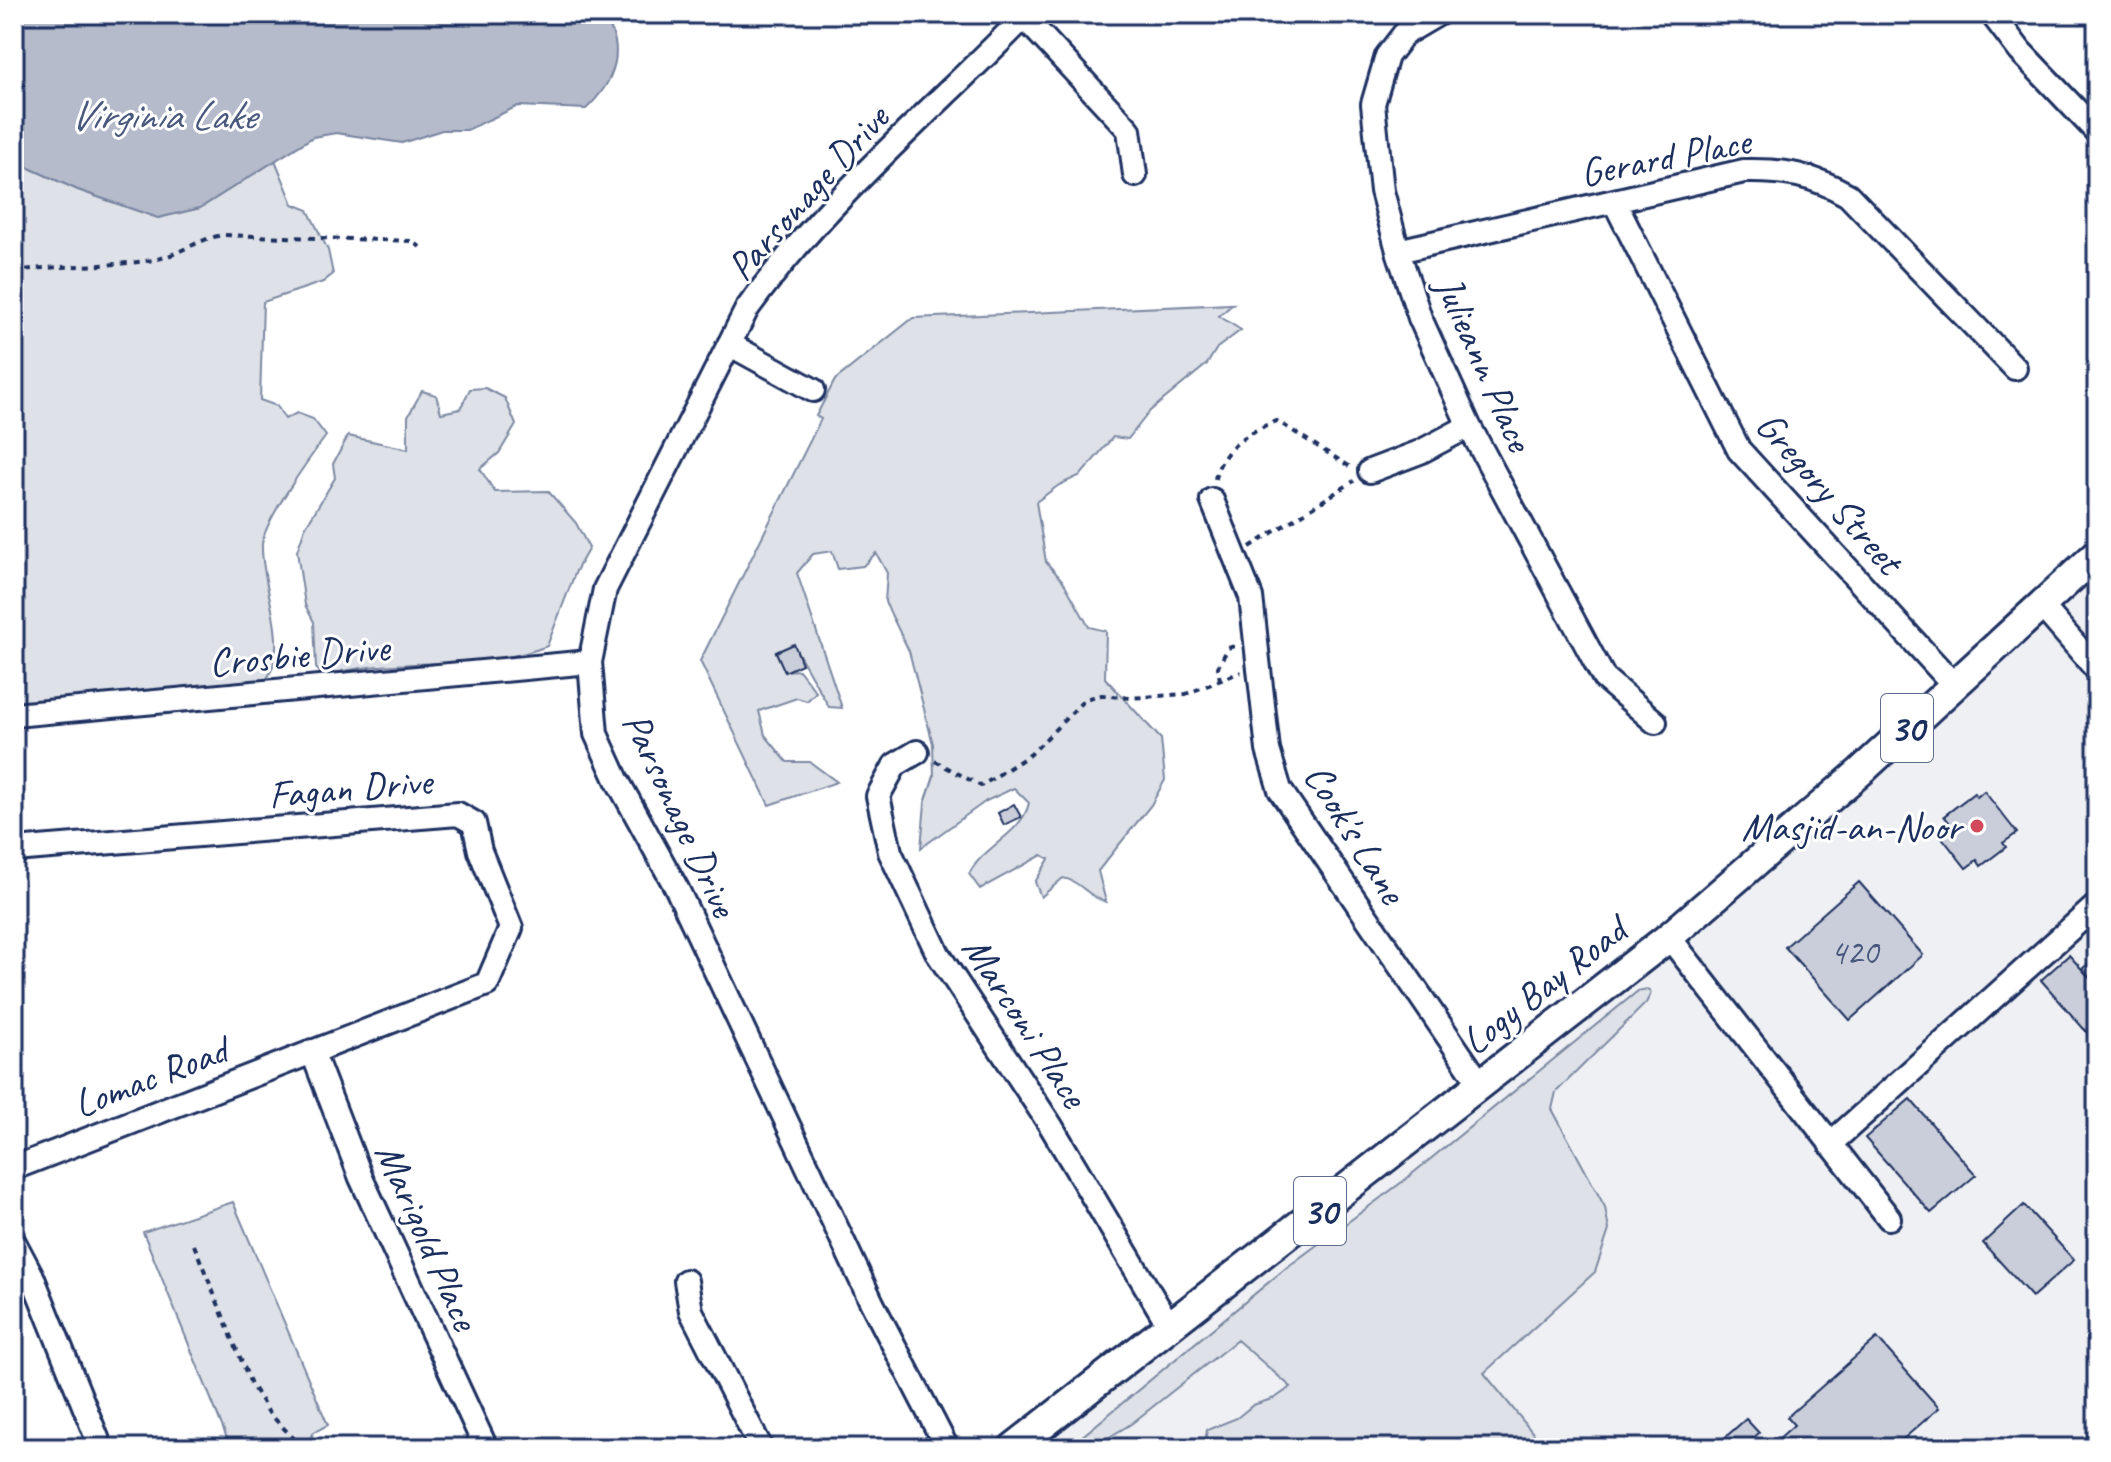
<svg xmlns="http://www.w3.org/2000/svg" width="2111" height="1462" viewBox="0 0 2111 1462" font-family="Caveat,sans-serif">
  <rect width="100%" height="100%" fill="#fff"/>
  <filter id="ink" filterUnits="userSpaceOnUse"><feTurbulence type="fractalNoise" baseFrequency=".0125" numOctaves="2"/><feDisplacementMap in="SourceGraphic" scale="16" xChannelSelector="R" yChannelSelector="G"/><feConvolveMatrix kernelMatrix="1 2 1 2 8 2 1 2 1" color-interpolation-filters="sRGB"/></filter>
  <g filter="url(#ink)">
    <path fill="#eff0f4" d="M2097,554V1448H1013L1417,1135Z"/>
    <path fill="#dee1e7" stroke="#7c88a2" stroke-width="2" d="M275,160L293,204L308,210L328,250L333,274L323,282L263,302L260,400L277,406L285,419L297,413L313,419L326,436C311,456 264,521 262,544C260,586 294,648 263,684L14,703V161L78,190L158,218L200,208Z
      M1233,304L1219,316L1241,330L1217,348L1207,364L1150,411L1128,439L1113,437L1081,475L1059,485L1036,502L1046,562L1063,581L1089,627L1106,631L1105,678L1161,739L1165,780L1151,805L1098,871L1106,902C1088,897 1080,881 1063,878L1041,897L1035,882L1049,859L1042,855L980,889L969,874C984,845 1022,834 1029,803L1014,788L986,801L921,848L925,803L934,776L933,744L909,651L885,602L887,573L876,553L863,566L838,569L832,551L813,554L797,573L842,708L829,707L793,644L776,652L785,671L799,670L816,692L807,701L797,698L759,711L765,735L787,762H810L837,782L769,805L700,661L821,419L816,416L835,380L913,318Z
      M485,388L505,398L516,425L499,453L480,469L495,492L548,491L576,523L589,548L576,571L547,646C476,674 397,654 324,676L316,668L314,622L305,605L297,551L305,528L335,478L333,464L348,436L408,449V416L422,391L436,395L441,413L460,409L470,389Z
      M1647,989L1651,993L1646,1003L1556,1092L1552,1109L1605,1207L1609,1230L1595,1272L1484,1373L1545,1448H1204L1207,1430L1237,1418L1253,1405L1275,1398L1291,1387L1237,1340L1131,1424L1091,1448H1068L1286,1268L1402,1182L1638,991Z
      M233,1202L328,1425L314,1432L310,1440L291,1448H231L143,1232Z"/>
    <path fill="#b5bbca" stroke="#77839f" stroke-width="2" d="M14,14H601C629,47 614,83 586,109L518,106L467,130H442L402,143L336,133L313,137L200,208L158,218L78,190L14,161Z"/>
    <path fill="#caceda" stroke="#1b2f5e" stroke-width="2" d="M794,644L802,664L785,672L776,652Z
      M1984,791L2017,833L2003,843L2006,847L1981,866L1977,860L1966,868L1937,831L1949,822L1944,816L1974,793L1977,797Z
      M1014,804L1021,817L1004,825L998,813Z
      M1859,882L1923,955L1850,1020L1785,947Z
      M2069,955L2097,986V1044L2041,980Z
      M2097,957V986L2082,969Z
      M1910,1099L1976,1175L1931,1213L1865,1138Z
      M2024,1205L2074,1260L2032,1297L1983,1243Z
      M1877,1338L1939,1408L1893,1448H1768L1794,1425L1787,1417Z
      M1746,1419L1759,1433L1742,1448H1713Z"/>
    <g fill="none" stroke-linecap="round" stroke-linejoin="round">
      <g stroke="#1b2f5e" stroke-width="28">
        <path id="minor" d="M1438,14L1404,34L1387,56L1373,104L1382,191L1398,251L1420,318L1469,426L1604,678L1655,722
          M1992,14L2020,51L2097,132
          M1024,17L1129,130L1135,175
          M1614,201L1739,450L1953,684
          M1398,251L1744,171C1784,170 1813,175 1848,195L2015,368
          M729,344L813,390
          M1370,471L1420,452L1469,426
          M1212,500L1251,597L1268,750L1280,790L1481,1085
          M2042,606L2097,670
          M14,715L590,662
          M917,752L895,765L878,796L890,852L938,954L1051,1126L1170,1327
          M14,850L458,814L474,823L480,851L511,928L487,984L14,1168
          M1669,937L1889,1218
          M312,1051L361,1178L486,1448
          M1830,1144L2097,905
          M14,1242L32,1276L101,1448
          M686,1281L691,1311L761,1448
          M947,1448L872,1303L677,889L617,780L596,734L590,662L605,589L747,309C824,202 935,108 1027,14"/>
      </g>
      <g stroke="#1b2f5e" stroke-width="34">
        <path id="major" d="M1013,1448L1669,937L1860,772L2097,554"/>
      </g>
      <path stroke="#1b2f5e" stroke-width="4" stroke-dasharray="6 6" stroke-linecap="butt" d="M14,271C60,265 108,267 153,260C180,255 197,239 223,235L413,241L420,247
        M1215,479C1221,449 1249,431 1277,421L1352,468
        M1250,547L1354,481
        M1220,681L1218,667L1228,648L1238,645
        M935,761L981,786L1031,754L1085,699L1102,695L1130,698L1186,694L1241,672
        M194,1245L251,1384L269,1413L303,1448
        M14,1326L23,1323"/>
      <use href="#minor" stroke="#fff" stroke-width="22"/>
      <use href="#major" stroke="#fff" stroke-width="28"/>
    </g>
  </g>
  <circle fill="#d1495b" stroke="#fff" stroke-width="3" cx="1977" cy="826" r="8"/>
  <g text-anchor="middle" stroke-width="6" stroke-linejoin="round" paint-order="stroke">
    <g font-size="36" fill="#47577d">
      <text x="1854" y="964">420</text>
    </g>
    <g fill="#fff" stroke="#5f6d8e" stroke-width="2">
      <rect x="1881" y="694" width="52" height="68" rx="6"/>
      <rect x="1294" y="1177" width="52" height="68" rx="6"/>
    </g>
    <g font-size="38" font-weight="bold" fill="#1b2f5e">
      <text x="1907" y="741">30</text>
      <text x="1320" y="1224">30</text>
    </g>
    <g font-size="40" fill="#1b2f5e" stroke="#fff">
      <text transform="translate(1665 156) rotate(-11)" y="14">Gerard Place</text>
      <text transform="translate(807 192) rotate(-48)" y="14">Parsonage Drive</text>
      <text transform="translate(1485 363) rotate(66)" y="14">Julieann Place</text>
      <text transform="translate(1830 492) rotate(49)" y="14">Gregory Street</text>
      <text transform="translate(299 654) rotate(-5)" y="14">Crosbie Drive</text>
      <text transform="translate(350 787) rotate(-5)" y="14">Fagan Drive</text>
      <text transform="translate(681 814) rotate(65)" y="14">Parsonage Drive</text>
      <text transform="translate(1356 833) rotate(58)" y="14">Cook's Lane</text>
      <text transform="translate(1543 985) rotate(-38)" y="14">Logy Bay Road</text>
      <text transform="translate(1026 1021) rotate(57)" y="14">Marconi Place</text>
      <text transform="translate(150 1076) rotate(-21)" y="14">Lomac Road</text>
      <text transform="translate(428 1236) rotate(66)" y="14">Marigold Place</text>
    </g>
    <g font-size="40" fill="#1b2f5e" stroke="#fff" text-anchor="end">
      <text x="1961" y="840">Masjid-an-Noor</text>
    </g>
    <g font-size="42" font-style="italic" fill="#49597e" stroke="#fff">
      <text x="162" y="129">Virginia Lake</text>
    </g>
  </g>
  <rect width="2111" height="1462" fill="none" stroke="#fff" stroke-width="48"/>
  <rect x="24" y="24" width="2063" height="1414" fill="none" stroke="#1b2f5e" stroke-width="3" filter="url(#ink)"/>
</svg>
